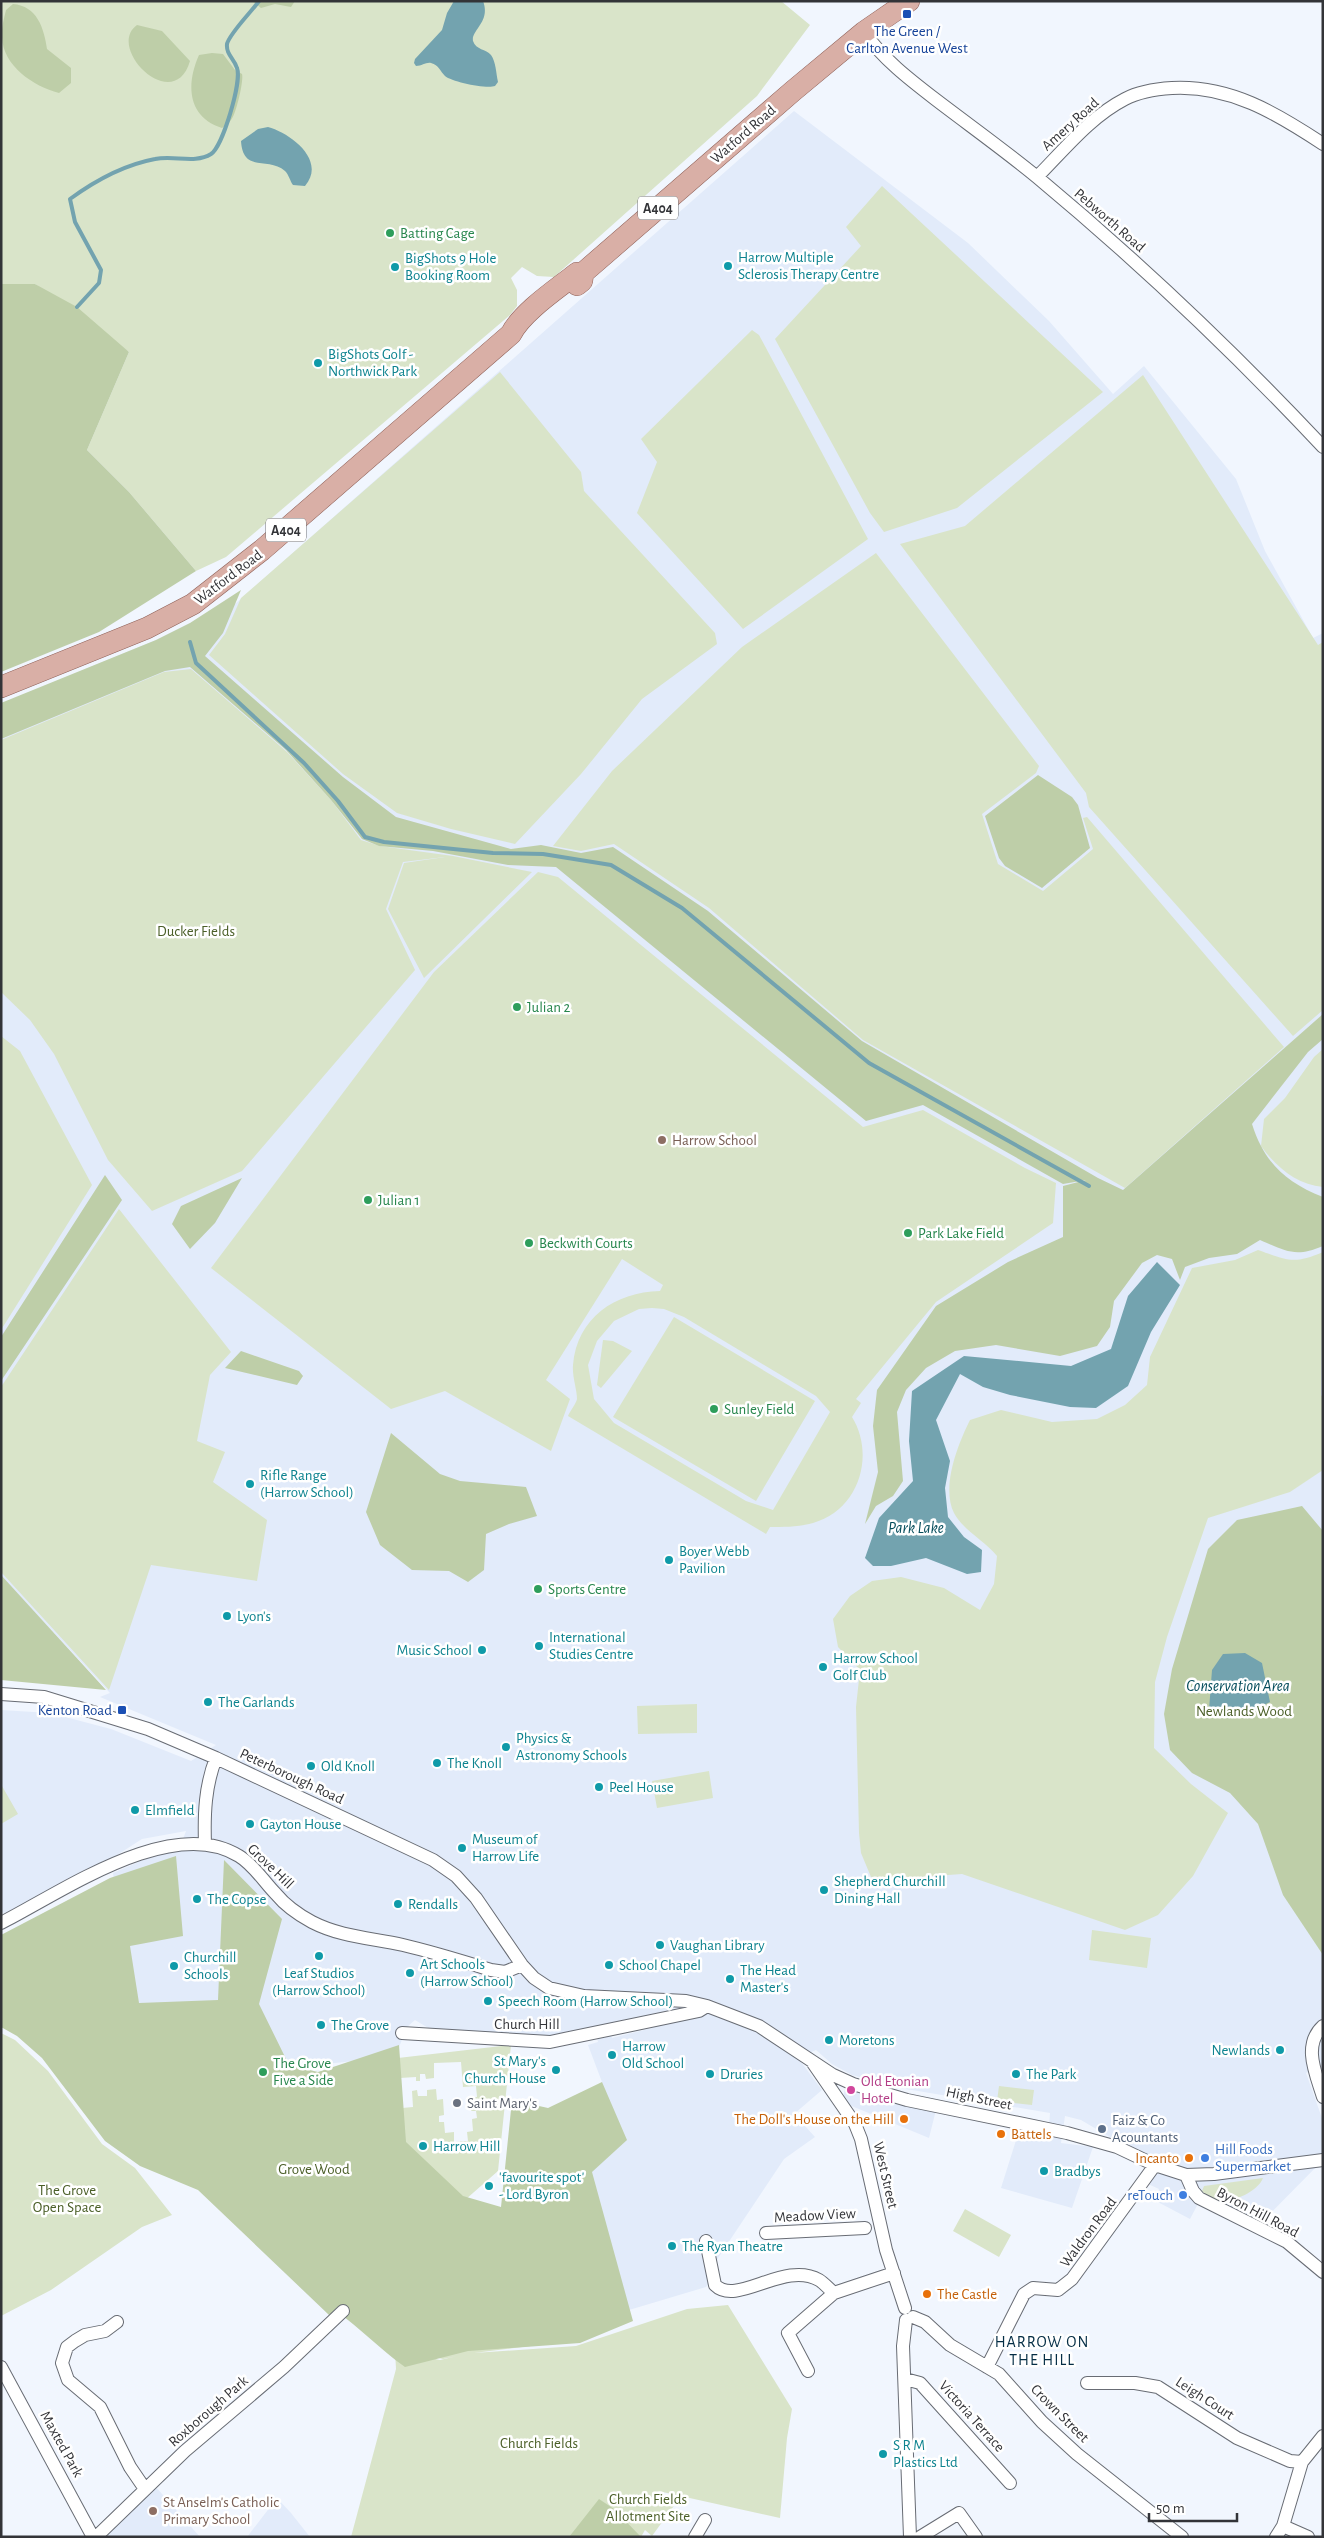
<svg xmlns="http://www.w3.org/2000/svg" width="1324" height="2538" viewBox="0 0 1324 2538" font-family="'Alegreya Sans',sans-serif">
  <rect width="100%" height="100%" fill="#f1f6fe"/>
  <path fill="#e2ebfa" d="M794,111L968,243L1049,321L1113,394L1144,366L1236,479L1265,551L1313,638L1323,633V2077L1319,2068L1306,2073L1323,2121V2160L1258,2226L1200,2200L1190,2219L1154,2200L1159,2189L1148,2184L1156,2164L1081,2120L1065,2116L1061,2143L1093,2147L1072,2208L1001,2188L1018,2134L1048,2139L1050,2113L906,2089L852,2075L832,2064L816,2050L798,2058L822,2090L794,2114L815,2137L784,2159L714,2264L710,2282L706,2287L629,2310L591,2172L602,2082L588,2045L598,2042L597,2038L611,2035L612,2038L652,2028L637,2018L552,2036L430,2029L415,2020L407,2027L395,2057L284,2068L133,2008L113,1873L148,1858L179,1850L186,1831L142,1839L89,1873L4,1914L1,1910V1710L50,1713L111,1729L191,1761L216,1745L100,1697L110,1693L1,1576V704L156,640L190,623L202,633Z
    M846,2084L936,2110L929,2138L842,2102Z
    M155,2486L200,2537H103Z
    M277,2498L291,2513L310,2537H247Z"/>
  <path fill="#d9e4c9" fill-rule="evenodd" d="M1,1H781L810,25L757,96L554,277L537,276L522,267L511,278L517,290V306L510,315L226,557L196,571L129,492L87,450L129,352L35,284H1Z
    M882,186L1103,392L957,508L884,532L870,513L775,339L861,246L846,227Z
    M752,330L759,335L868,539L743,629L637,513L657,462L641,439Z
    M500,372L581,472L584,491L715,633L717,644L642,699L581,774L515,844L451,829L397,813L343,774L209,655L225,634L241,598Z
    M1143,375L1318,645L1323,642V1010L1293,1036L1089,807L1086,793L900,544L965,526Z
    M876,553L1039,766L1036,773L982,814L998,864L1043,891L1093,849L1083,818L1087,817L1284,1047L1125,1188L863,1040L709,908L614,844L581,851L553,846L612,771L742,647Z
    M191,669L287,752L331,800L361,840L380,846L453,856L532,872L424,978L388,909L404,863L445,857L403,862L386,909L415,970L242,1171L152,1211L108,1160L54,1054L30,1020L1,992V740L164,672Z
    M538,872L558,877L863,1127L923,1110L1025,1168L1056,1183L1053,1223L936,1302L856,1399L861,1403L852,1417C876,1456 858,1511 813,1523C799,1527 784,1527 770,1527L766,1534L568,1416C570,1411 576,1404 577,1399C577,1389 572,1377 573,1365C577,1318 615,1292 660,1291L663,1285L622,1259L546,1380L570,1399L551,1451L445,1391L391,1409L211,1268L434,972ZM652,1308L664,1309L684,1317L816,1396L830,1412L773,1510L746,1501L614,1423L594,1399L588,1365L597,1341L614,1321L639,1309Z
    M1,1036L20,1051L92,1185L1,1330Z
    M1323,1049V1187C1297,1185 1276,1167 1261,1146L1264,1119L1285,1098L1314,1057Z
    M119,1209L231,1352L210,1375L197,1441L225,1452L213,1482L267,1520L257,1581L151,1565L109,1690L1,1572V1387Z
    M1258,1250C1287,1260 1293,1265 1323,1252L1321,1395L1323,1398V1470L1290,1492L1208,1518L1167,1637L1155,1682L1154,1748L1191,1784L1228,1813L1193,1876L1158,1915L1125,1930L962,1874L906,1878L871,1877L861,1853L859,1833L856,1707L860,1670L838,1647L833,1619L850,1596L872,1581L901,1577L944,1588L980,1610L994,1584L997,1556C985,1541 963,1530 954,1513C941,1487 958,1444 970,1420L1001,1410L1052,1422L1097,1419L1125,1405L1147,1385L1150,1357L1192,1268L1235,1260Z
    M674,1317L815,1401L756,1501L613,1417Z
    M603,1340L613,1341L632,1351L601,1388L597,1385Z
    M697,1704V1733L638,1734L637,1706Z
    M709,1771L713,1798L657,1808L652,1781Z
    M2,1786L18,1814L1,1824V1787Z
    M1092,1930L1151,1938L1147,1968L1089,1960Z
    M1,2033L15,2040L48,2071L102,2144L135,2168L172,2215L142,2227L51,2290L1,2316Z
    M511,2045L498,2171L457,2207L405,2143L398,2058ZM461,2062L463,2087L476,2086L477,2097H471V2111H476L477,2118L472,2119L473,2131L467,2132L468,2141L454,2142V2132L445,2133L444,2122H439V2116L444,2115L443,2099L437,2100L436,2089L427,2090V2096H418L417,2090L412,2091L413,2107L402,2108L400,2078L416,2077V2081H420V2074H425L426,2079L434,2078V2063Z
    M999,2086L1034,2090L1032,2105L997,2101Z
    M1263,2178C1256,2196 1215,2211 1202,2191L1204,2186Z
    M965,2209L1011,2235L999,2257L953,2231Z
    M728,2305L792,2409L787,2438L780,2518L658,2491L676,2503L652,2536L645,2530L641,2537H351L396,2369L395,2351L440,2360L457,2356L443,2359L392,2347L555,2343L474,2353L576,2346L687,2309Z"/>
  <path fill="#becea8" d="M252,1H295L291,7L275,4L261,8Z
    M13,4C37,6 44,28 47,49L71,68V83L59,93C33,86 3,66 2,37C1,28 4,19 6,10Z
    M137,25L162,31L190,61C174,116 105,48 137,25Z
    M212,53L223,54L235,70L242,74C244,80 236,115 231,120C229,123 225,126 222,128C187,117 186,84 199,55Z
    M1,284H35L77,307L129,352L87,450L129,492L196,571L99,632L1,672Z
    M241,590L223,633L205,656L343,777L396,817L511,849L541,845L581,853L613,847L708,911L862,1041L1098,1178L1123,1190L1323,1014V1039L1308,1052L1252,1124C1264,1162 1285,1182 1323,1197V1246C1295,1258 1286,1251 1260,1240L1237,1254L1209,1258L1185,1267L1180,1280L1172,1259L1157,1255L1142,1263L1114,1301L1110,1327L1097,1346L1060,1356L996,1345L955,1351L926,1368L906,1390L897,1412L903,1481L893,1496L876,1506L865,1524L878,1472L873,1426L877,1390L936,1306L1008,1262L1063,1237V1186L1086,1180L1063,1184L923,1105L866,1121L556,867L508,865L433,851L379,846L362,839L331,800L286,750L190,667L165,671L1,739V703L156,640L190,623Z
    M1038,775L1072,797L1078,805L1090,848L1042,888L1005,866L999,858L985,816Z
    M105,1175L122,1200L1,1381V1337Z
    M242,1178L215,1223L190,1249L172,1224L181,1206Z
    M241,1351L299,1371L303,1376L297,1385L225,1368Z
    M391,1433L440,1474L460,1481L526,1487L537,1516L509,1524L486,1534L484,1570L468,1582L449,1571L412,1570L380,1545L366,1512Z
    M1302,1506L1323,1531V1955L1283,1895L1258,1824L1230,1793L1192,1773L1170,1750L1164,1714L1172,1669L1208,1549L1237,1520Z
    M1,1575L106,1690L1,1680Z
    M176,1856L183,1936L130,1946L139,2003L218,2000L224,1860L282,1919L259,2004L289,2065L318,2072L399,2045L406,2142L463,2196L501,2207L512,2100L548,2108L602,2082L627,2140L592,2172L633,2321L580,2343L468,2351L405,2367C381,2350 360,2328 336,2311L329,2315L198,2190L140,2166L105,2141L42,2058L17,2036L1,2027V1935L110,1878Z
    M599,2499L614,2509L641,2537H569Z"/>
  <path fill="#73a3af" d="M454,1H483C491,22 471,30 473,41C476,50 486,49 491,55C496,62 496,73 498,82L495,86C486,89 452,82 445,76C440,71 439,65 431,63C426,62 422,66 416,66L414,63L415,59L442,30L447,13Z
    M268,127C290,133 327,160 305,186L293,185C290,181 289,175 285,171C269,156 243,174 241,141L258,129Z
    M1157,1262L1180,1285L1151,1332L1128,1386L1096,1408L1070,1407L1010,1395L983,1387L960,1374L936,1420L950,1461L945,1488L948,1517L964,1537L982,1550L981,1572L967,1574L926,1558L891,1566H873L865,1558L879,1518L913,1481L909,1441L912,1391L964,1356L1071,1366L1111,1349L1128,1296Z
    M1245,1653L1262,1663L1270,1702L1241,1716L1209,1710L1212,1670L1223,1654Z"/>
  <g fill="none" stroke-linecap="round" stroke-linejoin="round">
    <path stroke="#73a3af" stroke-width="4" d="M77,307L99,283L101,270L75,222L70,199C96,180 123,165 155,159C174,155 195,164 211,154C223,146 242,81 237,68C234,58 226,55 227,44C229,34 252,11 259,1
      M190,642L196,663L304,763L338,801L365,837L384,842L493,853L543,854L611,865L682,908L869,1063L1089,1186"/>
    <g stroke="#686c74" stroke-width="14">
      <path id="minor" d="M864,32C883,59 909,79 935,99C969,125 1004,150 1037,177C1138,261 1233,351 1323,447
        M1037,177C1064,150 1090,117 1125,99C1140,91 1156,89 1172,88C1230,85 1276,113 1323,144
        M1,1694L44,1697L148,1729L216,1758L433,1860L456,1876L476,1898L522,1965L534,1978L549,1988L584,1996L686,2001L707,2006L759,2026L833,2075L853,2084L907,2100L1067,2133L1117,2147L1155,2165L1186,2175L1214,2174L1323,2160
        M205,1844C204,1814 205,1786 216,1758
        M1,1923C62,1892 172,1814 239,1856C254,1865 264,1882 276,1894C285,1905 299,1915 312,1922C341,1937 372,1938 403,1945C433,1952 462,1961 491,1970L505,1972L522,1965
        M1323,2026C1302,2045 1316,2074 1323,2097
        M402,2033L550,2042L699,2011L707,2006
        M813,2063L855,2124L861,2139L886,2250L905,2308
        M1186,2175L1193,2191L1199,2198L1287,2242L1323,2272
        M766,2233L865,2228
        M706,2241L715,2285C737,2307 784,2260 819,2280C824,2283 829,2289 834,2293L894,2273
        M913,2317L925,2322L950,2345L999,2374L1042,2422L1077,2454L1182,2537
        M906,2320L903,2346L910,2537
        M117,2322L105,2331L85,2335L75,2341L67,2347L62,2363L68,2380L100,2407L130,2467L145,2489
        M1,2367L93,2537
        M987,2367L1024,2294L1033,2288L1058,2290L1072,2279L1155,2165
        M808,2371L788,2333L834,2293
        M905,2379L920,2383L1010,2483
        M1087,2383H1135L1158,2387L1237,2438L1290,2461L1302,2462
        M1283,2526L1308,2537
        M96,2537L185,2451L284,2367L343,2311
        M695,2537L705,2520
        M920,2537L959,2513L976,2537
        M1276,2537L1283,2526L1302,2462L1323,2436"/>
    </g>
    <g stroke="#8f6158" stroke-width="22">
      <path id="primary" d="M577,285L582,281L583,273L793,91L864,32L909,1
        M1,687L147,628L193,604L262,550L511,334C522,312 557,289 577,273H583"/>
    </g>
    <use href="#minor" stroke="#fff" stroke-width="12"/>
    <use href="#primary" stroke="#d9afa6" stroke-width="21"/>
  </g>
  <g fill="#1a4fb4" stroke="#fff" stroke-width="2">
    <rect x="902" y="9" width="10" height="10" rx="2.5"/>
    <rect x="117" y="1705" width="10" height="10" rx="2.5"/>
  </g>
  <g fill="#2e9e5b" stroke="#fff" stroke-width="2">
    <circle cx="390" cy="233" r="5"/>
    <circle cx="517" cy="1007" r="5"/>
    <circle cx="368" cy="1200" r="5"/>
    <circle cx="908" cy="1233" r="5"/>
    <circle cx="529" cy="1243" r="5"/>
    <circle cx="714" cy="1409" r="5"/>
    <circle cx="538" cy="1589" r="5"/>
    <circle cx="263" cy="2072" r="5"/>
  </g>
  <g fill="#0f9aa8" stroke="#fff" stroke-width="2">
    <circle cx="728" cy="266" r="5"/>
    <circle cx="395" cy="267" r="5"/>
    <circle cx="318" cy="363" r="5"/>
    <circle cx="250" cy="1484" r="5"/>
    <circle cx="669" cy="1560" r="5"/>
    <circle cx="227" cy="1616" r="5"/>
    <circle cx="539" cy="1646" r="5"/>
    <circle cx="482" cy="1650" r="5"/>
    <circle cx="823" cy="1667" r="5"/>
    <circle cx="208" cy="1702" r="5"/>
    <circle cx="506" cy="1747" r="5"/>
    <circle cx="437" cy="1763" r="5"/>
    <circle cx="311" cy="1766" r="5"/>
    <circle cx="599" cy="1787" r="5"/>
    <circle cx="135" cy="1810" r="5"/>
    <circle cx="250" cy="1824" r="5"/>
    <circle cx="462" cy="1848" r="5"/>
    <circle cx="824" cy="1890" r="5"/>
    <circle cx="197" cy="1899" r="5"/>
    <circle cx="398" cy="1904" r="5"/>
    <circle cx="660" cy="1945" r="5"/>
    <circle cx="319" cy="1956" r="5"/>
    <circle cx="609" cy="1965" r="5"/>
    <circle cx="174" cy="1966" r="5"/>
    <circle cx="410" cy="1973" r="5"/>
    <circle cx="730" cy="1979" r="5"/>
    <circle cx="488" cy="2001" r="5"/>
    <circle cx="321" cy="2025" r="5"/>
    <circle cx="829" cy="2040" r="5"/>
    <circle cx="1280" cy="2050" r="5"/>
    <circle cx="612" cy="2055" r="5"/>
    <circle cx="556" cy="2070" r="5"/>
    <circle cx="710" cy="2074" r="5"/>
    <circle cx="1016" cy="2074" r="5"/>
    <circle cx="423" cy="2146" r="5"/>
    <circle cx="1044" cy="2171" r="5"/>
    <circle cx="489" cy="2186" r="5"/>
    <circle cx="672" cy="2246" r="5"/>
    <circle cx="883" cy="2454" r="5"/>
  </g>
  <g fill="#8d6e63" stroke="#fff" stroke-width="2">
    <circle cx="662" cy="1140" r="5"/>
    <circle cx="153" cy="2511" r="5"/>
  </g>
  <circle fill="#d1479c" stroke="#fff" stroke-width="2" cx="851" cy="2090" r="5"/>
  <circle fill="#6b7280" stroke="#fff" stroke-width="2" cx="457" cy="2103" r="5"/>
  <g fill="#e8710a" stroke="#fff" stroke-width="2">
    <circle cx="904" cy="2119" r="5"/>
    <circle cx="1001" cy="2134" r="5"/>
    <circle cx="1189" cy="2158" r="5"/>
    <circle cx="927" cy="2294" r="5"/>
  </g>
  <circle fill="#5c6f8a" stroke="#fff" stroke-width="2" cx="1102" cy="2129" r="5"/>
  <g fill="#3f7fe0" stroke="#fff" stroke-width="2">
    <circle cx="1205" cy="2158" r="5"/>
    <circle cx="1183" cy="2195" r="5"/>
  </g>
  <g text-anchor="middle" stroke-width="5" stroke-linejoin="round" paint-order="stroke">
    <g fill="#fff" stroke="#707174" stroke-width="1">
      <rect x="638" y="196.5" width="40" height="23" rx="4"/>
      <rect x="266" y="518.5" width="40" height="23" rx="4"/>
    </g>
    <g font-size="14" font-weight="bold" fill="#333438">
      <text x="658" y="213">A404</text>
      <text x="286" y="535">A404</text>
    </g>
    <g font-size="15" fill="#164399" stroke="#fff">
      <text x="907" y="36">The Green /<tspan x="907" dy="17">Carlton Avenue West</tspan></text>
      <text x="112" y="1715" text-anchor="end">Kenton Road</text>
    </g>
    <g font-size="15" fill="#333438" stroke="#fff">
      <text transform="translate(1070 124) rotate(-42)" y="5">Amery Road</text>
      <text transform="translate(743 134) rotate(-41)" y="5">Watford Road</text>
      <text transform="translate(1110 220) rotate(41)" y="5">Pebworth Road</text>
      <text transform="translate(228 577) rotate(-37)" y="5">Watford Road</text>
      <text transform="translate(292 1776) rotate(25)" y="5">Peterborough Road</text>
      <text transform="translate(271 1866) rotate(44)" y="5">Grove Hill</text>
      <text x="527" y="2029">Church Hill</text>
      <text transform="translate(979 2098) rotate(12)" y="5">High Street</text>
      <text transform="translate(886 2175) rotate(77)" y="5">West Street</text>
      <text transform="translate(1258 2212) rotate(28)" y="5">Byron Hill Road</text>
      <text transform="translate(815 2215) rotate(-3)" y="5">Meadow View</text>
      <text transform="translate(1088 2232) rotate(-53)" y="5">Waldron Road</text>
      <text transform="translate(1205 2398) rotate(33)" y="5">Leigh Court</text>
      <text transform="translate(208 2411) rotate(-41)" y="5">Roxborough Park</text>
      <text transform="translate(1060 2413) rotate(45)" y="5">Crown Street</text>
      <text transform="translate(972 2416) rotate(48)" y="5">Victoria Terrace</text>
      <text transform="translate(62 2444) rotate(61)" y="5">Maxted Park</text>
    </g>
    <g font-size="15" fill="#27864d" stroke="#fff" text-anchor="start">
      <text x="400" y="238">Batting Cage</text>
      <text x="527" y="1012">Julian 2</text>
      <text x="378" y="1205">Julian 1</text>
      <text x="918" y="1238">Park Lake Field</text>
      <text x="539" y="1248">Beckwith Courts</text>
      <text x="724" y="1414">Sunley Field</text>
      <text x="548" y="1594">Sports Centre</text>
      <text x="273" y="2068">The Grove<tspan x="273" dy="17">Five a Side</tspan></text>
    </g>
    <g font-size="15" fill="#0d838f" stroke="#fff" text-anchor="start">
      <text x="738" y="262">Harrow Multiple<tspan x="738" dy="17">Sclerosis Therapy Centre</tspan></text>
      <text x="405" y="263">BigShots 9 Hole<tspan x="405" dy="17">Booking Room</tspan></text>
      <text x="328" y="359">BigShots Golf -<tspan x="328" dy="17">Northwick Park</tspan></text>
      <text x="260" y="1480">Rifle Range<tspan x="260" dy="17">(Harrow School)</tspan></text>
      <text x="679" y="1556">Boyer Webb<tspan x="679" dy="17">Pavilion</tspan></text>
      <text x="237" y="1621">Lyon's</text>
      <text x="549" y="1642">International<tspan x="549" dy="17">Studies Centre</tspan></text>
      <text x="472" y="1655" text-anchor="end">Music School</text>
      <text x="833" y="1663">Harrow School<tspan x="833" dy="17">Golf Club</tspan></text>
      <text x="218" y="1707">The Garlands</text>
      <text x="516" y="1743">Physics &amp;<tspan x="516" dy="17">Astronomy Schools</tspan></text>
      <text x="447" y="1768">The Knoll</text>
      <text x="321" y="1771">Old Knoll</text>
      <text x="609" y="1792">Peel House</text>
      <text x="145" y="1815">Elmfield</text>
      <text x="260" y="1829">Gayton House</text>
      <text x="472" y="1844">Museum of<tspan x="472" dy="17">Harrow Life</tspan></text>
      <text x="834" y="1886">Shepherd Churchill<tspan x="834" dy="17">Dining Hall</tspan></text>
      <text x="207" y="1904">The Copse</text>
      <text x="408" y="1909">Rendalls</text>
      <text x="670" y="1950">Vaughan Library</text>
      <text x="184" y="1962">Churchill<tspan x="184" dy="17">Schools</tspan></text>
      <text x="420" y="1969">Art Schools<tspan x="420" dy="17">(Harrow School)</tspan></text>
      <text x="619" y="1970">School Chapel</text>
      <text x="740" y="1975">The Head<tspan x="740" dy="17">Master's</tspan></text>
      <text x="319" y="1978" text-anchor="middle">Leaf Studios<tspan x="319" dy="17">(Harrow School)</tspan></text>
      <text x="498" y="2006">Speech Room (Harrow School)</text>
      <text x="331" y="2030">The Grove</text>
      <text x="839" y="2045">Moretons</text>
      <text x="622" y="2051">Harrow<tspan x="622" dy="17">Old School</tspan></text>
      <text x="1270" y="2055" text-anchor="end">Newlands</text>
      <text x="546" y="2066" text-anchor="end">St Mary's<tspan x="546" dy="17">Church House</tspan></text>
      <text x="720" y="2079">Druries</text>
      <text x="1026" y="2079">The Park</text>
      <text x="433" y="2151">Harrow Hill</text>
      <text x="1054" y="2176">Bradbys</text>
      <text x="499" y="2182">'favourite spot'<tspan x="499" dy="17">- Lord Byron</tspan></text>
      <text x="682" y="2251">The Ryan Theatre</text>
      <text x="893" y="2450">S R M<tspan x="893" dy="17">Plastics Ltd</tspan></text>
    </g>
    <g font-size="15" fill="#4b5f28" stroke="#fff">
      <text x="196" y="936">Ducker Fields</text>
      <text x="1244" y="1716">Newlands Wood</text>
      <text x="314" y="2174">Grove Wood</text>
      <text x="67" y="2195">The Grove<tspan x="67" dy="17">Open Space</tspan></text>
      <text x="539" y="2448">Church Fields</text>
      <text x="648" y="2504">Church Fields<tspan x="648" dy="17">Allotment Site</tspan></text>
    </g>
    <g font-size="15" fill="#785e54" stroke="#fff" text-anchor="start">
      <text x="672" y="1145">Harrow School</text>
      <text x="163" y="2507">St Anselm's Catholic<tspan x="163" dy="17">Primary School</tspan></text>
    </g>
    <g font-size="15" fill="#b23c85" stroke="#fff" text-anchor="start">
      <text x="861" y="2086">Old Etonian<tspan x="861" dy="17">Hotel</tspan></text>
    </g>
    <g font-size="15" fill="#5b616d" stroke="#fff" text-anchor="start">
      <text x="467" y="2108">Saint Mary's</text>
    </g>
    <g font-size="15" fill="#c56008" stroke="#fff" text-anchor="end">
      <text x="894" y="2124">The Doll's House on the Hill</text>
      <text x="1011" y="2139" text-anchor="start">Battels</text>
      <text x="1179" y="2163">Incanto</text>
      <text x="937" y="2299" text-anchor="start">The Castle</text>
    </g>
    <g font-size="15" fill="#4e5e75" stroke="#fff" text-anchor="start">
      <text x="1112" y="2125">Faiz &amp; Co<tspan x="1112" dy="17">Acountants</tspan></text>
    </g>
    <g font-size="15" fill="#366cbe" stroke="#fff" text-anchor="start">
      <text x="1215" y="2154">Hill Foods<tspan x="1215" dy="17">Supermarket</tspan></text>
      <text x="1173" y="2200" text-anchor="end">reTouch</text>
    </g>
    <g font-size="16" font-style="italic" fill="#044c5b" stroke="#fff">
      <text x="916" y="1533">Park Lake</text>
      <text x="1238" y="1691">Conservation Area</text>
    </g>
    <g font-size="16" letter-spacing="1" fill="#052e45" stroke="#fff">
      <text x="1042" y="2347">HARROW ON<tspan x="1042" dy="18">THE HILL</tspan></text>
    </g>
  </g>
  <rect width="1324" height="2538" fill="none" stroke="#333438" stroke-width="5"/>
  <path d="M1149 2513v8h88v-8" fill="none" stroke="#333438" stroke-width="2.5"/>
  <text x="1156" y="2513" font-size="15" fill="#333438" stroke="#ffffff" stroke-width="4" paint-order="stroke">50 m</text>
</svg>
